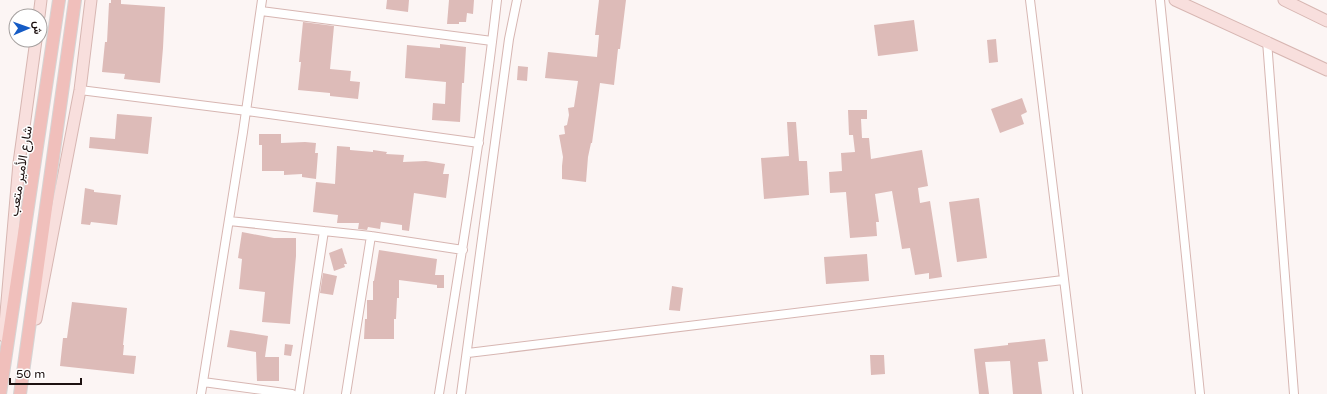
<svg xmlns="http://www.w3.org/2000/svg" width="1327" height="394" viewBox="0 0 1327 394" font-family="'Varela Round',Vazirmatn,sans-serif">
  <rect width="100%" height="100%" fill="#fcf5f4"/>
  <path fill="#ddbbb8" d="M111,0H121V4L165,7L163,48L160,83L124,79L125,74L102,72L105,42H107L109,3H111Z
    M387,0H409L408,12L386,9Z
    M449,0H474L473,14L467,13L466,22H459V24H447Z
    M599,0H626L620,49H618L614,85L600,83L592,143H591L588,157L586,182L562,179V166L563,157L559,135L565,134L564,126L567,125L569,115L568,108L574,107L578,81L545,78L548,52L597,57L599,35H595Z
    M914,20L918,51L878,56L874,25Z
    M303,22L334,26L330,69L351,71L350,81L360,82L358,99L330,96V93L298,90L301,62H299Z
    M996,39L998,62L989,63L987,40Z
    M440,44L466,47L464,83H462L460,122L432,120L433,103L445,104L446,82L405,78L407,45L440,48Z
    M518,66L528,67L527,81L517,80Z
    M1022,98L1027,112L1021,115L1024,124L1000,133L991,109Z
    M848,110H867V119H861L862,138H869L871,159L922,150L928,186L918,188L920,203L930,201L942,277L929,279V273L915,275L910,248L902,249L892,191L875,194L879,222H876L877,236L850,238L846,192L830,193L829,172L842,171L841,153L855,152L853,135H849Z
    M117,114L152,117L148,154L89,148L90,137L115,139Z
    M787,122H796L799,161H807L809,195L764,199L761,158L789,156Z
    M259,134H281V143L305,142L316,143L315,153H318L316,179L302,177V174L284,175V171H262V145H259Z
    M337,146L350,147V150L373,152V150L387,152L386,154L404,155L403,162L426,161L445,164L443,174H449L446,198L414,193L409,231L402,230V225L381,222L380,229L368,227L367,230L358,229L359,223H337L338,215L313,212L316,182L335,184Z
    M85,188L94,190V192L121,195L117,225L91,222L90,225L81,224Z
    M979,198L987,258L957,262L949,202Z
    M242,232L274,238H296V256L290,324L262,322L265,292L239,289L242,259L238,258Z
    M342,248L347,264H344L345,267L334,271L329,253Z
    M379,250L437,259L435,275H444V288H437V285L399,280V298H397L396,319H394V339H364L365,319H367V300H373V281H374Z
    M867,254L869,281L826,284L824,257Z
    M323,273L337,276L333,295L320,293Z
    M672,286L683,288L680,311L669,310Z
    M72,302L127,308L123,345H124L123,355L136,356L134,374L60,366L63,338H67Z
    M230,330L268,336L265,357H279V381H257L256,352L227,347Z
    M1045,339L1048,361L1038,362L1042,394H1013L1010,361L985,362L989,394H979L974,349L1008,345V343Z
    M285,344L293,345L291,356L284,355Z
    M870,355H884L885,374L871,375Z"/>
  <g fill="none" stroke-linecap="round" stroke-linejoin="round">
    <g stroke="#d7b6b2" stroke-width="10">
      <path id="street" d="M1030,0L1078,394
        M1160,0L1200,394
        M261,11L492,41
        M1267,41L1294,394
        M80,90L247,111L479,143
        M229,221L371,236L463,250
        M468,353L1063,280
        M203,382L292,394
        M201,394L243,132L262,0
        M299,394L324,231
        M346,394L371,236
        M439,394C460,263 482,132 497,0
        M461,394L509,39L517,0"/>
    </g>
    <g stroke="#d7b6b2" stroke-width="13">
      <path id="secondary" d="M1175,0L1327,70
        M1284,0L1327,21
        M39,16L41,0
        M36,319L80,90L91,0
        M4,336L19,163L36,40"/>
    </g>
    <g stroke="#d6d4d4" stroke-width="14">
      <path id="primary" d="M0,394L59,0
        M20,394L75,0"/>
    </g>
    <use href="#street" stroke="#fff" stroke-width="8"/>
    <use href="#secondary" stroke="#f8dfdd" stroke-width="11"/>
    <use href="#primary" stroke="#f0bfbb" stroke-width="12"/>
  </g>
  <g text-anchor="middle" stroke-width="3" stroke-linejoin="round" paint-order="stroke">
    <g font-size="13" fill="#1d1110" stroke="#fff">
      <text transform="translate(20 171) rotate(-81)" y="5">شارع الأمير متعب</text>
    </g>
  </g>
  <g transform="translate(28 28) rotate(88)"><circle r="19" fill="#ffffff" stroke="#a5a09f"/>
  <path d="M0-3L7 15L0 10L-7 15Z" fill="#155bc5"/>
  <text y="-6" font-size="11" font-weight="bold" text-anchor="middle" fill="#1d1110">ش</text>
  </g>
  <path d="M10 378v6h71v-6" fill="none" stroke="#1d1110" stroke-width="2"/>
  <text x="16" y="378" font-size="12" fill="#1d1110" stroke="#ffffff" stroke-width="3" paint-order="stroke">50 m</text>
</svg>
